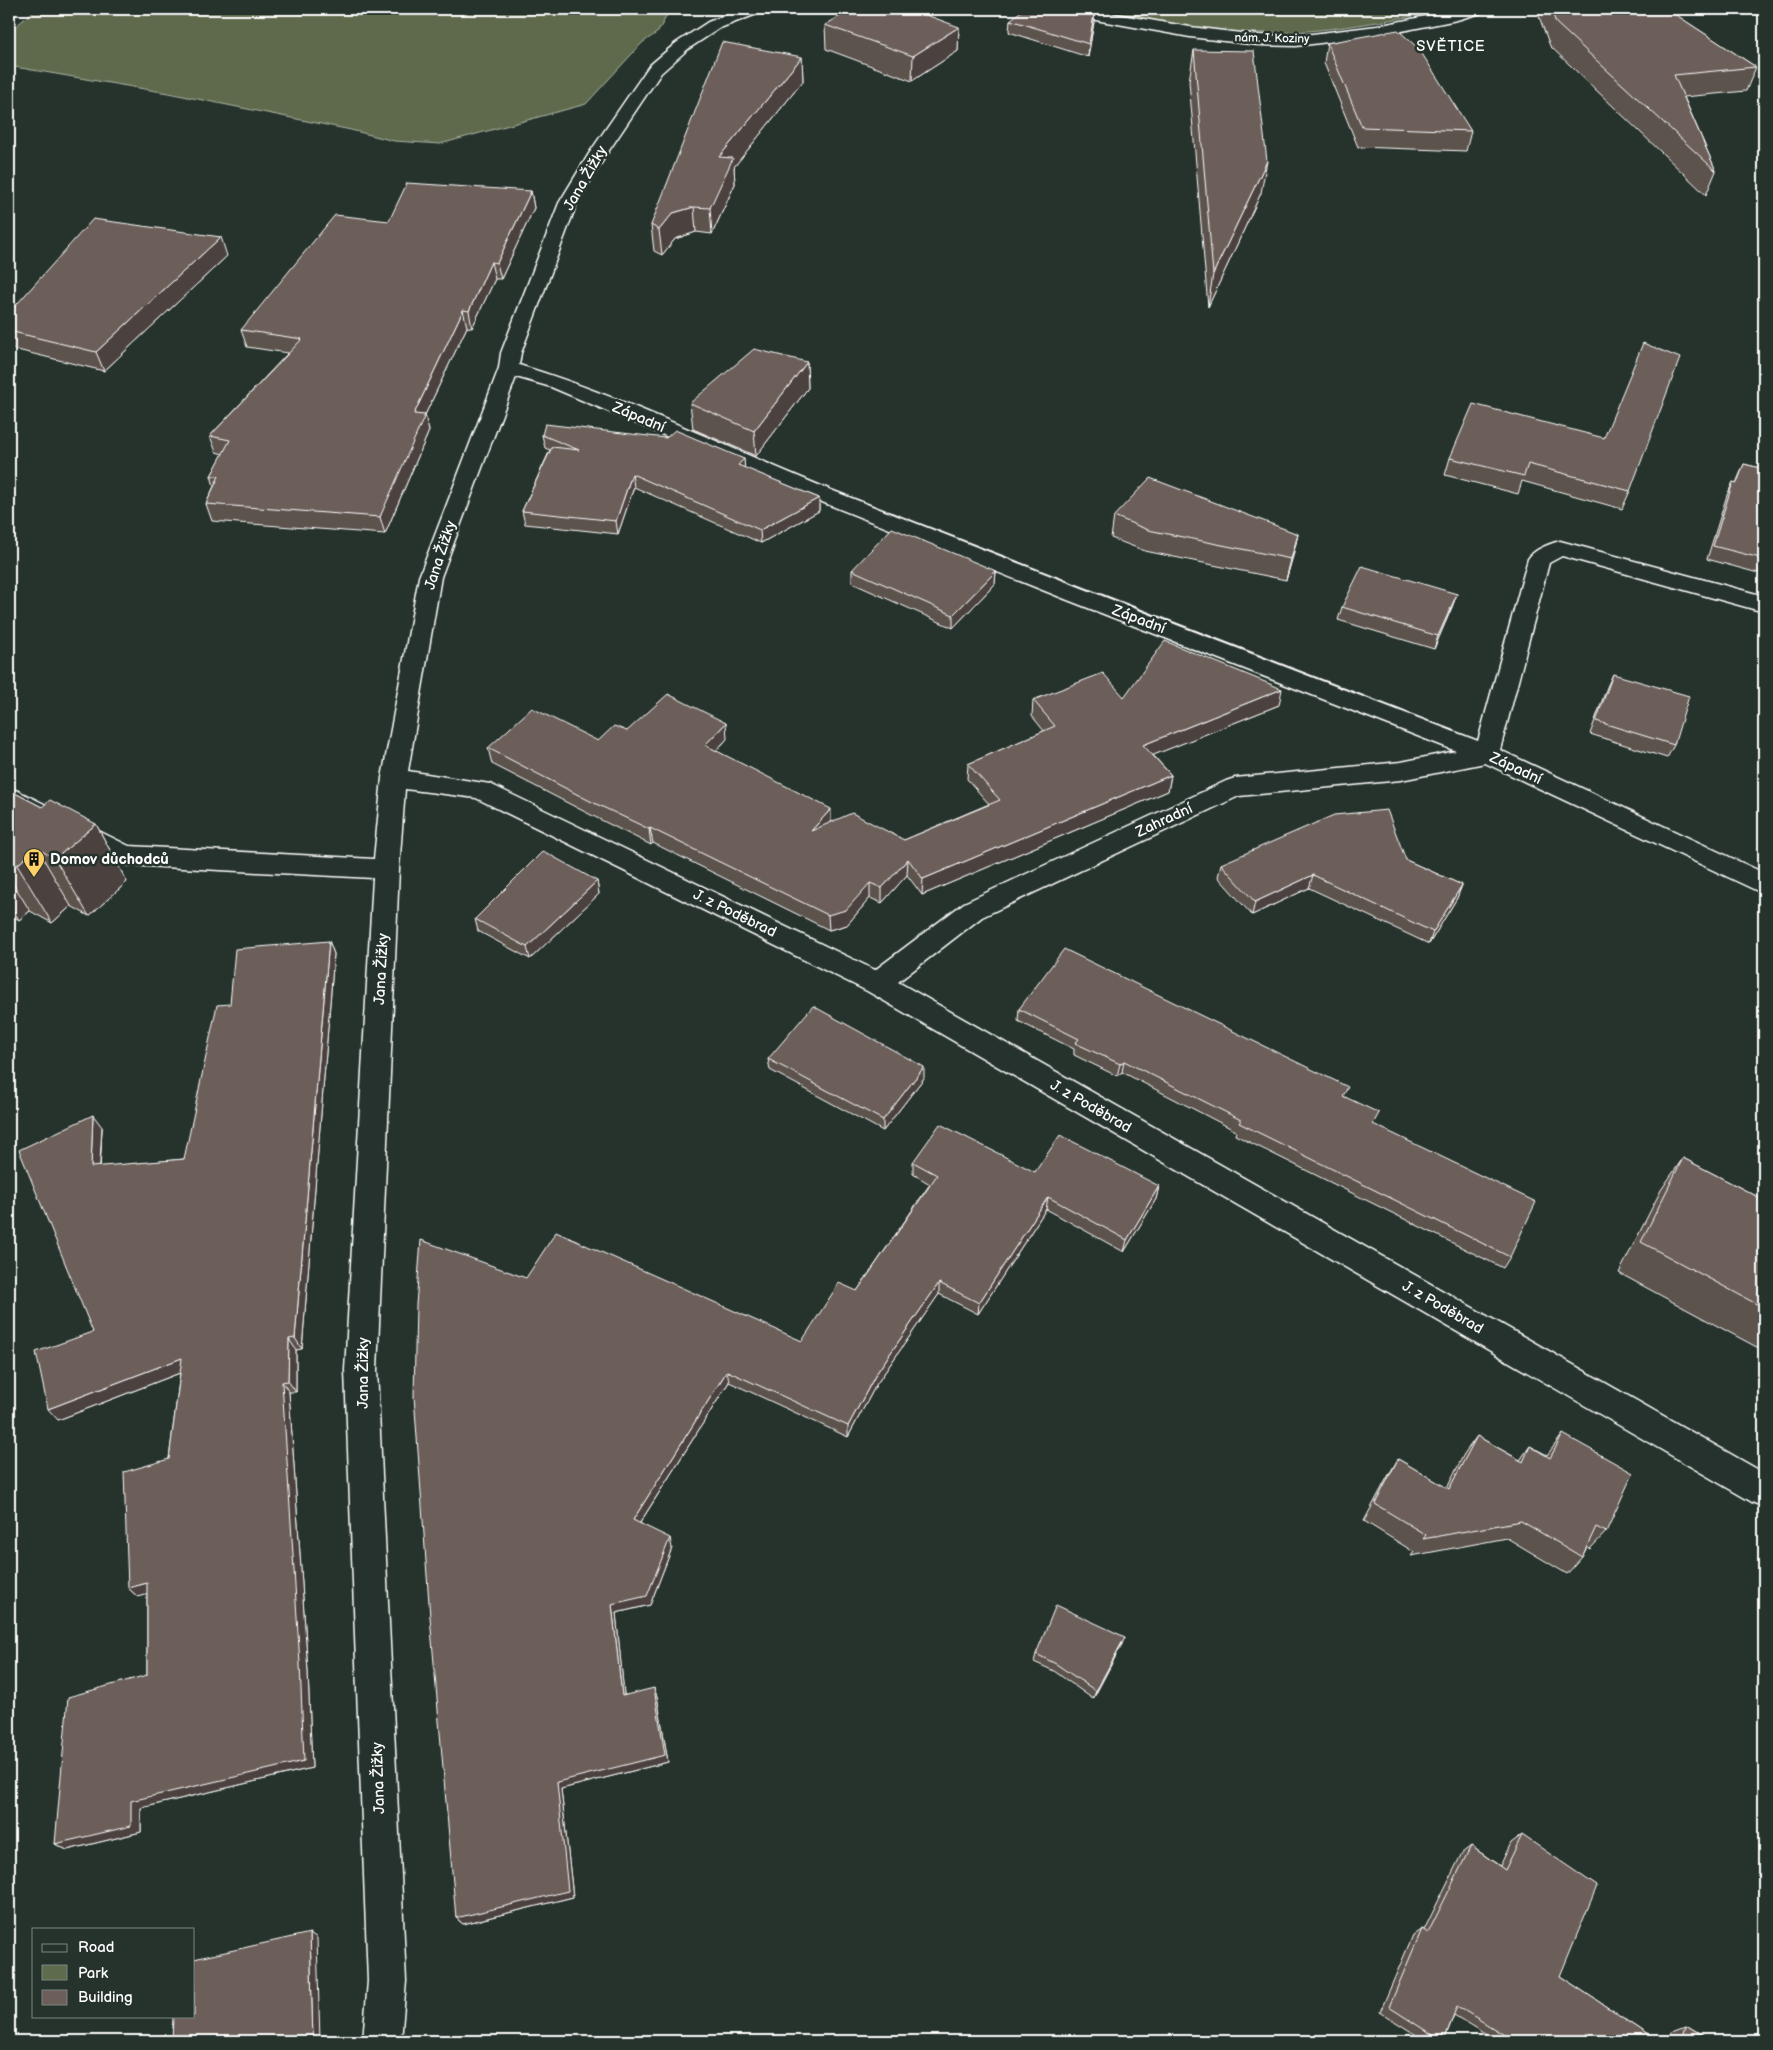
<svg xmlns="http://www.w3.org/2000/svg" width="1773" height="2050" viewBox="0 0 1773 2050" font-family="'Balsamiq Sans',sans-serif">
  <rect width="100%" height="100%" fill="#26332d"/>
  <filter id="ink" filterUnits="userSpaceOnUse"><feTurbulence type="fractalNoise" baseFrequency=".02" numOctaves="2"/><feDisplacementMap in="SourceGraphic" scale="10" xChannelSelector="R" yChannelSelector="G"/><feConvolveMatrix kernelMatrix="1 2 1 2 8 2 1 2 1" color-interpolation-filters="sRGB"/></filter>
  <g filter="url(#ink)">
    <path fill="#5e6b4d" stroke="#aeb5a6" d="M36,9H661L667,15L658,32L642,43L586,104L440,144L394,141L351,130L168,93L9,66V32Z
      M1110,9H1451C1389,20 1326,33 1263,33C1209,34 1156,25 1104,15Z"/>
    <g fill="none" stroke-linecap="round" stroke-linejoin="round">
      <g stroke="#fff" stroke-width="3">
        <path id="minor" d="M742,9H764L762,12L720,28L688,49L661,73L608,152L577,203L521,353L519,365C628,398 731,450 836,492C1050,576 1264,659 1478,741L1528,559C1534,549 1549,544 1560,541L1764,596V612L1562,556L1549,563L1500,750L1764,873V894L1485,763L1401,780L1239,796L982,917L898,982L1764,1473V1507L1752,1502L867,991L476,798L405,789L399,869L377,1370L406,1981L401,2041H363L368,1981L345,1370L373,878L125,865L9,808V788L18,791L129,846L374,859L382,778L419,577L499,368L501,353L559,203L590,152L649,66L676,43L708,22ZM516,377L551,387L797,492L1065,599L1456,751L1401,762L1235,778L1226,781L964,903L875,970L490,784L408,771L441,577Z
          M1054,9H1087L1190,27L1258,35L1296,36L1377,26L1461,9H1486L1484,12L1457,20L1377,36L1296,46L1258,45L1190,37L1062,14L1056,12Z"/>
      </g>
      <use href="#minor" fill="#26332d" fill-rule="evenodd"/>
    </g>
    <path fill="#5d524d" stroke="#fff" d="M1540,9H1667L1756,67L1746,91L1684,97L1716,171L1706,195L1550,46L1538,14Z
      M1010,20L1094,22L1088,57L1009,32Z
      M825,25L959,27L958,51L912,81L826,49Z
      M1327,43L1471,131L1466,151L1358,147L1324,63Z
      M1194,50L1261,193L1208,307L1189,81Z
      M802,57L803,81L734,167L735,184L712,234L696,232L675,239L662,255L654,251L651,225Z
      M531,191L534,208L501,279H495L472,328L467,327L425,415L429,431L385,534L212,521L206,504L214,486L211,476L223,454L216,452L210,436L288,353L247,347L241,330L389,221Z
      M227,256L104,371L9,348V313Z
      M807,362L808,388L756,456L693,429L690,403Z
      M542,435L744,459V468L819,498V511L761,543L634,487L618,534L525,524L522,511L550,450L545,448Z
      M1604,438L1630,491L1622,509L1522,481L1518,494L1445,475L1450,458Z
      M1744,464L1764,469V561L1758,573L1707,559L1727,495L1733,482L1736,483Z
      M1114,516L1298,534L1293,556L1286,580L1145,551L1111,538Z
      M852,570L996,571L995,584L953,628L852,583Z
      M1457,594L1452,607L1434,649L1338,620L1342,607Z
      M1613,674L1674,745L1667,758L1590,734L1607,687Z
      M1124,697L1279,705L1153,755L1171,775L1168,791L922,895L907,875L882,903L870,898L847,925L829,930L653,843L651,845L593,816L492,764L488,748L598,741L627,731L727,739L716,751L831,822L904,840L989,804L967,779L968,764L1044,731L1032,716L1033,700Z
      M9,790L42,807L96,824L127,882L89,916L71,906L52,923L30,911L19,920L13,916L9,920Z
      M1406,860L1462,885L1457,898L1429,944L1309,888L1252,915L1218,877L1221,864Z
      M597,881L599,894L530,959L478,931L475,919Z
      M329,941L334,954L302,1349L296,1350V1392H289L308,1672L312,1768L141,1808V1832L67,1850L55,1844L147,1675V1594L138,1597L128,1588L169,1459L180,1373L58,1420L93,1332L102,1127L100,1167L184,1159L230,1004Z
      M1019,1009L1344,1096L1374,1125L1510,1257L1503,1268L1235,1135L1236,1131L1122,1072L1117,1076L1074,1055V1049L1018,1021Z
      M768,1059L924,1078L883,1131L770,1070Z
      M1683,1158L1764,1200V1351L1619,1273L1661,1190Z
      M913,1162L1035,1172L1159,1186L1156,1199L1124,1252L1046,1209L978,1314L939,1294L876,1385L848,1437L729,1382L640,1523L672,1548L650,1605L616,1613L624,1695L657,1696L668,1762L561,1789L573,1897L463,1924L456,1918L526,1278L802,1341L857,1291L930,1184L913,1174Z
      M1563,1434L1606,1532L1590,1549L1587,1547L1582,1557L1567,1574L1507,1538L1411,1556L1414,1552L1364,1521L1387,1478L1398,1459L1447,1488L1464,1454L1477,1436L1520,1460L1530,1446L1547,1455Z
      M1122,1644L1093,1699L1054,1671L1034,1662L1036,1654Z
      M1522,1835L1560,1976L1658,2041H1496L1454,2015L1444,2041H1426L1380,2012L1413,1935L1422,1929L1424,1930L1462,1853L1471,1846L1500,1866L1511,1843Z
      M1685,2027L1708,2041H1669L1672,2032Z"/>
    <path fill="#4c423f" stroke="#fff" d="M1095,9L1094,22L1088,57L1089,44Z
      M959,27L958,51L912,81L913,56Z
      M802,57L803,81L734,167L735,184L712,234L710,208L719,157Z
      M1267,161L1261,193L1208,307L1213,274Z
      M531,191L534,208L501,279L497,263Z
      M694,207L696,232L675,239L662,255L659,230L673,213Z
      M221,237L227,256L104,371L96,352Z
      M491,262L495,279L472,328L469,311Z
      M463,310L467,327L425,415L429,431L385,534L380,517L414,414Z
      M807,362L808,388L756,456L754,431Z
      M744,459L745,472L738,465Z
      M632,474L634,487L618,534L616,521Z
      M819,498V511L761,543L760,530Z
      M1298,534L1293,556L1286,580L1291,559Z
      M996,571L995,584L953,628V615Z
      M1457,594L1452,607L1434,649L1438,636Z
      M1282,689L1279,705L1141,760L1143,745Z
      M726,723L727,739L706,761L705,745Z
      M1171,775L1168,791L922,895L923,879Z
      M831,809V824L811,831Z
      M96,824L127,882L89,916L55,859Z
      M650,828L653,843L651,845L649,829Z
      M37,848L71,906L52,923L17,865Z
      M908,859L907,875L882,903V888Z
      M1313,875L1309,888L1252,915L1255,902Z
      M9,877L30,911L19,920L9,903Z
      M597,881L599,894L530,959L527,947Z
      M870,883V898L847,925L829,930L828,915Z
      M1462,885L1457,898L1429,944L1433,932Z
      M9,910L13,916L9,920Z
      M329,941L334,954L302,1349L295,1338Z
      M1124,1061L1122,1072L1117,1076L1120,1064Z
      M924,1067V1078L883,1131V1120Z
      M93,1115L102,1127L99,1180L91,1167Z
      M1159,1186L1156,1199L1124,1252L1127,1240Z
      M1048,1197L1046,1209L978,1314L979,1303Z
      M939,1283V1294L876,1385L848,1437V1426L876,1374Z
      M289,1339L296,1350V1392L288,1381Z
      M182,1358L190,1369L58,1420L48,1409Z
      M727,1371L729,1382L636,1529L633,1520Z
      M282,1382L289,1392L308,1672L312,1768L141,1808V1832L67,1850L55,1844L131,1801Z
      M670,1538L672,1548L650,1605L616,1613L625,1704L622,1696L612,1604Z
      M147,1583L157,1592L138,1597L128,1588Z
      M1125,1637L1122,1644L1093,1699L1096,1691Z
      M654,1688L657,1696L668,1762L561,1789L573,1897L463,1924L456,1918L557,1782Z
      M310,1933L317,1938L320,2041H313Z"/>
    <path fill="#6c5f5a" stroke="#fff" d="M852,9H910L959,27L913,56L825,25Z
      M1024,9H1095L1089,44L1010,20Z
      M1551,9H1667L1756,67L1674,75L1716,171L1556,23Z
      M1398,30L1419,49L1471,131L1362,127L1327,43Z
      M722,42L802,57L719,157L733,158L710,208L694,207L673,213L659,230L651,225Z
      M1194,50L1254,51L1267,161L1213,274Z
      M407,183L531,191L497,263L491,262L469,311L463,310L414,414L425,415L380,517L206,504L219,476H211L230,440L210,436L302,339L241,330L335,215L389,221Z
      M93,219L221,237L96,352L9,331V313Z
      M1643,343L1680,358L1630,491L1528,464L1524,476L1450,458L1473,404L1604,438Z
      M754,349L807,362L754,431L690,403Z
      M545,424L666,438L675,430L744,459L738,465L819,498L760,530L632,474L616,521L522,511L552,447L579,450L542,435Z
      M1744,464L1764,469V559L1713,546L1733,482L1737,483Z
      M1150,478L1298,534L1291,559L1148,530L1114,516Z
      M892,528L996,571L953,615L852,570Z
      M1362,566L1457,594L1438,636L1342,607Z
      M1165,641L1282,689L1143,745L1171,775L923,879L908,859L882,888L870,883L846,910L828,915L650,828L649,829L590,801L488,748L532,708L598,741L614,726L627,731L668,694L726,723L705,745L831,809L811,831L852,813L904,840L1000,800L968,764L1055,726L1033,700L1103,673L1124,697Z
      M1613,674L1689,696L1674,745L1596,721Z
      M9,790L42,807L50,800L96,824L55,859L37,848L17,865L9,861Z
      M1387,810L1406,860L1462,885L1433,932L1313,875L1255,902L1221,864L1334,815Z
      M543,851L597,881L527,947L475,919Z
      M329,941L295,1338L289,1339L288,1381L282,1382L300,1664L304,1761L131,1801V1826L55,1844L68,1697L147,1675V1583L128,1588L124,1472L169,1459L182,1358L48,1409L36,1352L93,1332L19,1150L93,1115L91,1167L184,1159L217,1005L230,1004L235,949Z
      M1064,949L1348,1087L1343,1096L1379,1113L1373,1124L1536,1202L1510,1257L1239,1123L1241,1120L1124,1061L1120,1064L1075,1043L1079,1039L1019,1009Z
      M813,1006L924,1067L883,1120L768,1059Z
      M940,1124L1035,1172L1060,1135L1159,1186L1127,1240L1048,1197L979,1303L939,1283L876,1374L848,1426L727,1371L633,1520L670,1538L647,1596L612,1604L622,1696L654,1688L665,1755L557,1782L568,1891L456,1918L430,1617L414,1396L416,1305L421,1240L526,1278L556,1232L802,1341L839,1283L857,1291L937,1175L913,1162Z
      M1683,1158L1764,1200V1308L1641,1242Z
      M1563,1434L1633,1473L1606,1532L1596,1527L1582,1557L1521,1521L1423,1539L1426,1535L1375,1504L1398,1459L1449,1489L1477,1436L1523,1462L1530,1446L1550,1458Z
      M1056,1605L1125,1637L1096,1691L1056,1664L1036,1654Z
      M1522,1835L1597,1886L1560,1976L1658,2041H1514L1457,2006L1444,2041H1442L1389,2007L1422,1929L1428,1933L1471,1846L1505,1870Z
      M310,1933L313,2041H172L173,2016H194V1959Z
      M1685,2027L1708,2041H1681Z
      M467,2037L494,2041H466Z"/>
  </g>
  <defs>
    <g id="building-pin" transform="scale(1.125)"><path d="M0 17L-7.5 6A9.5 9.5 0 1 1 7.5 6Z" fill="#ffd166" stroke="#26332d"/><path d="M-4-6H4V6H1V3H-1V6H-4ZM-2.5-4.3h1.7v1.8h-1.7ZM.8-4.3h1.7v1.8H.8ZM-2.5-1h1.7V.8h-1.7ZM.8-1h1.7V.8H.8Z" fill="#111"/></g>
  </defs>
  <g fill-rule="evenodd">
    <use href="#building-pin" x="34" y="859"/>
  </g>
  <g text-anchor="middle" stroke-width="5" stroke-linejoin="round" paint-order="stroke">
    <g font-size="12" fill="#fff" stroke="#26332d">
      <text transform="translate(1272 38) rotate(1)" y="4">nám. J. Koziny</text>
    </g>
    <g font-size="15" letter-spacing="1" fill="#fff" stroke="#26332d">
      <text x="1451" y="51">SVĚTICE</text>
    </g>
    <g font-size="15" fill="#fff" stroke="#26332d">
      <text transform="translate(585 178) rotate(-60)" y="5">Jana Žižky</text>
      <text transform="translate(639 417) rotate(23)" y="5">Západní</text>
      <text transform="translate(440 555) rotate(-72)" y="5">Jana Žižky</text>
      <text transform="translate(1139 619) rotate(21)" y="5">Západní</text>
      <text transform="translate(1516 768) rotate(25)" y="5">Západní</text>
      <text transform="translate(1164 820) rotate(-25)" y="5">Zahradní</text>
      <text transform="translate(735 913) rotate(26)" y="5">J. z Poděbrad</text>
      <text transform="translate(381 969) rotate(-87)" y="5">Jana Žižky</text>
      <text transform="translate(1091 1106) rotate(30)" y="5">J. z Poděbrad</text>
      <text transform="translate(1443 1307) rotate(30)" y="5">J. z Poděbrad</text>
      <text transform="translate(363 1373) rotate(-90)" y="5">Jana Žižky</text>
      <text transform="translate(378 1778) rotate(-92)" y="5">Jana Žižky</text>
    </g>
    <g font-size="15" font-weight="bold" fill="#fff" stroke="#26332d" text-anchor="start">
      <text x="50" y="864">Domov důchodců</text>
    </g>
  </g>
  <rect width="1773" height="2050" fill="none" stroke="#26332d" stroke-width="30"/>
  <rect x="15" y="15" width="1743" height="2020" fill="none" stroke="#fff" stroke-width="2" filter="url(#ink)"/>
  <rect x="32" y="1928" width="162" height="90" fill="#26332d" stroke="#7d8581"/>
  <rect x="42" y="1944" width="25" height="8" fill="#26332d" stroke="#7d8581"/>
  <text x="78" y="1952" font-size="15" fill="#ffffff">Road</text>
  <rect x="42" y="1965" width="25" height="15" fill="#5e6b4d" stroke="#7d8581"/>
  <text x="78" y="1978" font-size="15" fill="#ffffff">Park</text>
  <rect x="42" y="1990" width="25" height="15" fill="#6c5f5a" stroke="#7d8581"/>
  <text x="78" y="2002" font-size="15" fill="#ffffff">Building</text>
</svg>
